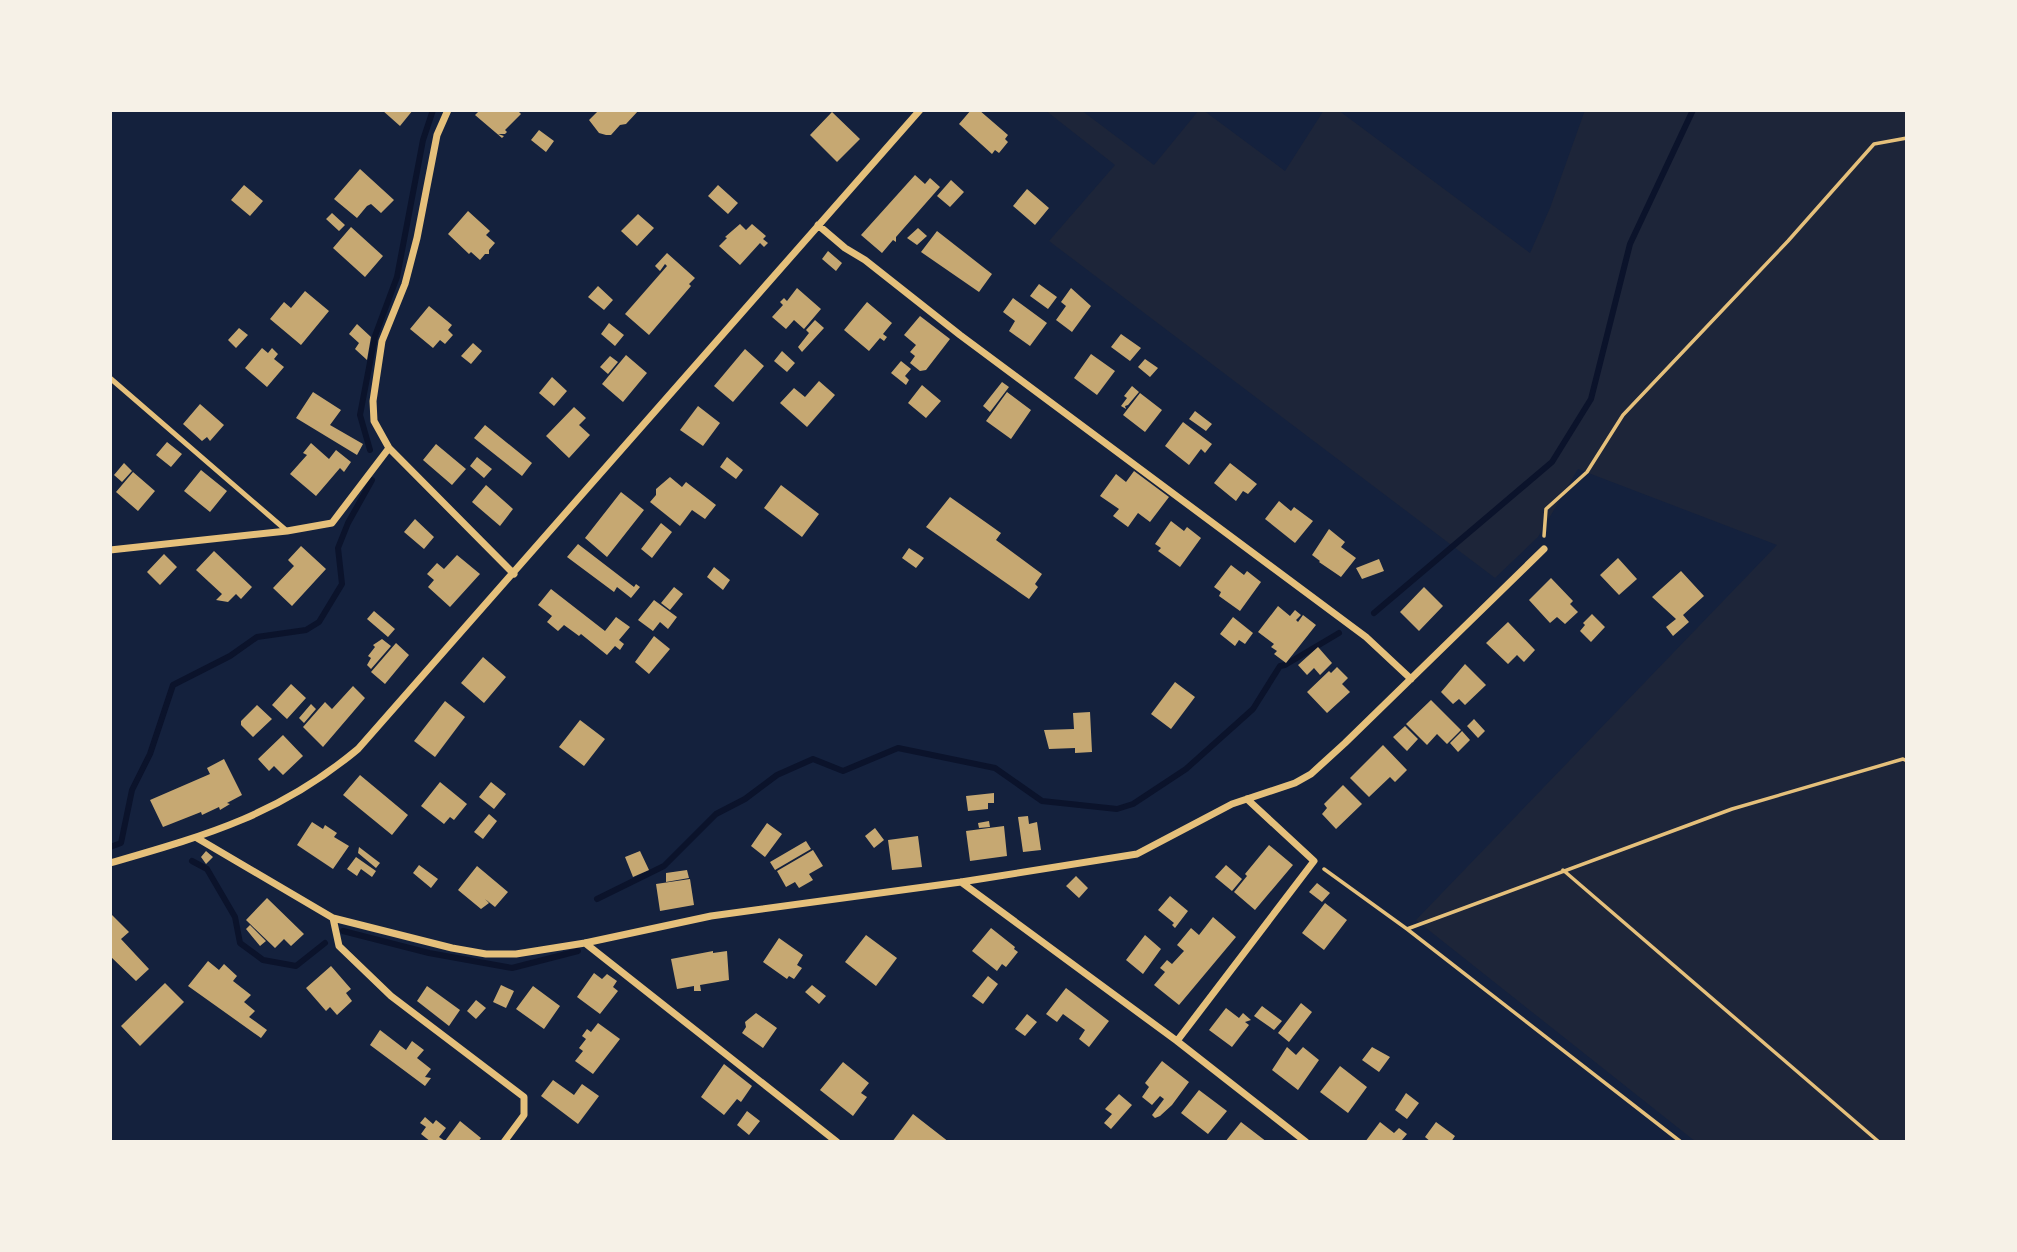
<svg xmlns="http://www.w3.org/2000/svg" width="2017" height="1252" viewBox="0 0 2017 1252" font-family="Spectral,serif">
  <rect width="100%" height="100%" fill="#14213d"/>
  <path fill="#1d2539" d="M1045,110H1081L1154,165L1199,110H1203L1285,171L1324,110H1338L1530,253L1550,208L1585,110H1907V1142H1696L1416,920L1777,545L1578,469L1538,537L1495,578L1049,241L1115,165Z"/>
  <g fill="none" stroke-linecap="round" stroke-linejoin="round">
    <path stroke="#0b132b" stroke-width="6" d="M370,450L360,415L375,336L397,277L423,140L433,110
      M1374,613L1552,462L1591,399L1630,244L1693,110
      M110,847L121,843L132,790L150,754L173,685L230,656L257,637L306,630L319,622L342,584L338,548L348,523L372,480
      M192,861L207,869L235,917L240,943L263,960L296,966L325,943
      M597,899L664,866L716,814L745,799L777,775L813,759L843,771L898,748L995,768L1042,801L1117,809L1133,804L1186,769L1253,709L1280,666L1285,665L1339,633
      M343,931L429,953L512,968L578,951"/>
  </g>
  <path fill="#c6a872" d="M382,110H413L400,126Z
    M480,110H517L521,114L505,130L507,132L505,134H498L504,136L502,138L475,115Z
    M599,110H639L626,124L620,125L611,135H606L599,133L589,120Z
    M971,110H979L1008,135L1005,139L1008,142L999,153L995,150L992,154L959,124Z
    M832,112L860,139L837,162L810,135Z
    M539,130L554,141L546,152L531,140Z
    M360,169L394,200L381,213L371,204L367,206L357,218L334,199Z
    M915,175L925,184L930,178L940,187L896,237V242L893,240L882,253L861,235Z
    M951,180L964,192L950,207L937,196Z
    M244,185L263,201L250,216L231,200Z
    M718,185L738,203L728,214L708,196Z
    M1027,189L1049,208L1035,225L1013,206Z
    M468,211L490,231L486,235L495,243L489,250V254H485L480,260L471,252L469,254L448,234Z
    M332,213L345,225L339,231L326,219Z
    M638,214L654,228L637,246L621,231Z
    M740,224L746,230L752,224L766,236L763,239L768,243L764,247L760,243L740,265L719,246L727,238L725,237Z
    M351,227L383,256L365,277L333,248Z
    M918,228L927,236L917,245L907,238Z
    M937,231L992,274L979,292L921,252Z
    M828,251L842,263L836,271L822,259Z
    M667,253L695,278L689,284L691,286L649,335L625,314L667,266L665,264L660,271L655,266Z
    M1039,284L1057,297L1048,309L1030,296Z
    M598,286L613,300L604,310L588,297Z
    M797,288L821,309L804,329L794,320L786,329L772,317L783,305L780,302L784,298L787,301Z
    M1071,288L1091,306L1072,332L1056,320L1066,306L1061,302Z
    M305,291L329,311L301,345L270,319L284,302L291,308Z
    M1013,298L1047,323L1030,346L1009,331L1015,321L1003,312Z
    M867,302L892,323L883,334L887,337L884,341L880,338L869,351L844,330Z
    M429,306L452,325L448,330L453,335L445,344L440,340L433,348L410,329Z
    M920,316L950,339L926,370L920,371L910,363L915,356L910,352L916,345L904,335Z
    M815,320L824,328L802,352L798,347L809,333L806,330Z
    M609,323L624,335L615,346L601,334Z
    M357,324L371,337L367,360L355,349L359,343L349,334Z
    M239,328L248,335L236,348L228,340Z
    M1121,334L1141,348L1130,361L1111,347Z
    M473,343L482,351L471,364L461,356Z
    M262,348L268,353L272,348L278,354L274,359L284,367L267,387L245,368Z
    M745,349L764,366L733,402L714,386Z
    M782,351L795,363L787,372L774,361Z
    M1091,354L1115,371L1097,395L1074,378Z
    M626,355L647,373L623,402L602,384Z
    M610,356L618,362L608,374L600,367Z
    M1145,359L1158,368L1150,377L1138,367Z
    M901,361L911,369L905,376L909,380L906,385L891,373Z
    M552,377L567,391L554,406L539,393Z
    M819,381L835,395L807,427L780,403L794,388L805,397Z
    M1002,382L1009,387L990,412L983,406Z
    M922,385L941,401L926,418L908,403Z
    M1132,386L1139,392L1128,405L1125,406L1126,409L1121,406L1127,398L1124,396Z
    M313,392L341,410L330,425L363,444L357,455L296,418Z
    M1007,392L1031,410L1011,439L986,421Z
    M1140,393L1162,410L1145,432L1123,415Z
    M200,404L224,425L210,441L207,437L202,441L183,424Z
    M698,406L720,423L703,446L680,430Z
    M574,407L586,418L579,425L590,435L569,458L546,436Z
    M1195,411L1212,424L1206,431L1189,419Z
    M1183,422L1212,444L1205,453L1201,449L1189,465L1165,446Z
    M485,425L532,463L522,476L474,438Z
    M167,442L182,454L171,467L156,455Z
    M311,443L329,459L336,450L351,462L344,472L340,468L316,496L290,474L307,455L303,453Z
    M436,444L466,469L452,485L423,460Z
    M477,457L492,469L484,478L470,466Z
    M727,457L743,470L736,479L720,467Z
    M124,463L132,471L122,482L114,475Z
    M1230,463L1257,484L1248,494L1243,491L1236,501L1214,483Z
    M201,470L227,491L210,512L184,491Z
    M1134,471L1169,497L1150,522L1138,513L1128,527L1113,516L1119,509L1100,496L1116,474L1126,482Z
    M133,472L155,491L138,511L116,492Z
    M670,477L682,487L686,482L716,505L705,519L692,510L680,526L650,502L656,495V489Z
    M486,485L513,509L500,526L472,502Z
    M781,485L819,514L802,537L764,508Z
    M621,492L644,510L607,557L585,538Z
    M950,497L1001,533L996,540L1042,574L1035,584L1038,587L1029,599L926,527Z
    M1279,501L1291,511L1294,507L1313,521L1295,543L1265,519Z
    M415,519L434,537L424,549L404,532Z
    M1171,521L1184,531L1187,527L1201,538L1180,567L1158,551L1161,548L1155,544Z
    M661,523L672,532L652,558L641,549Z
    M1329,529L1345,542L1341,547L1356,558L1341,577L1319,562L1320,561L1312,555Z
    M578,544L634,587L636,584L640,587L631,598L617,587L614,592L567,557Z
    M301,546L326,569L292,606L273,588L294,566L288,560Z
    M909,548L924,558L916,568L902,558Z
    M214,551L252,587L241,599L236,594L228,602L216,600L222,594L196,570Z
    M164,554L177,567L160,585L147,572Z
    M457,555L480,574L450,607L428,587L434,580L427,574L437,563L444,569Z
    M1618,558L1637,579L1619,595L1600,575Z
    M1379,559L1384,571L1362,579L1356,568Z
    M1231,565L1244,575L1247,571L1261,582L1240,611L1219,596L1221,592L1214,587Z
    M714,567L730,580L723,590L707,577Z
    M1681,571L1704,596L1683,615L1689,622L1673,636L1666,627L1676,619L1652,597Z
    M1551,578L1573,601L1570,604L1578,612L1565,624L1557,617L1550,623L1529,600Z
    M674,587L683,594L670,610L661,603Z
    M1424,587L1443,606L1419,631L1400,612Z
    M551,589L605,631L616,617L630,627L619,640L624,644L620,650L615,646L607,655L581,634L579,636L564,625L558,631L547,622L552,616L538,605Z
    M654,600L677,617L668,629L660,622L653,631L638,620Z
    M1278,606L1290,616L1295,610L1301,615L1296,620L1298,622L1303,615L1316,625L1286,663L1274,654L1277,651L1271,647L1274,644L1258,632Z
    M374,611L395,629L388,637L367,619Z
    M1592,614L1605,627L1591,642L1580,631L1585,625L1583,623Z
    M1233,617L1253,633L1245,644L1239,640L1235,646L1220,634Z
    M1508,622L1535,650L1524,662L1517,655L1508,664L1486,643Z
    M654,636L670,649L649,674L635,662Z
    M382,639L391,646L371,669L367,665L371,658L368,656L375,647L373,645Z
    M396,643L409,655L385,684L371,672Z
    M1318,647L1332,663L1320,675L1314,668L1307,675L1298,665Z
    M483,657L506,677L484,703L461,683Z
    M1465,664L1486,685L1465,705L1459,699L1453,704L1441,692Z
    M1337,667L1348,678L1342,684L1350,692L1327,713L1307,692L1329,671L1331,673Z
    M1175,682L1195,697L1171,729L1151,714Z
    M291,684L306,698L287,719L272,705Z
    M353,686L365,698L323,747L303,727L325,702L332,709Z
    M1431,700L1461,730L1447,744L1437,734L1427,745L1406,724Z
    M445,701L465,717L435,757L414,741Z
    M311,704L316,709L304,723L299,718Z
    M257,705L272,719L253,737L241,725V721Z
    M1090,712L1092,752L1075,753V748L1049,749L1044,730L1074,729L1073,713Z
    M1474,719L1485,731L1478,738L1467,726Z
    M580,720L605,739L584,766L559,747Z
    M1405,726L1418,739L1407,751L1393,737Z
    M1462,731L1470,740L1458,752L1450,743Z
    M283,735L303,756L283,775L274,766L269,771L258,759Z
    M1383,745L1407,770L1395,782L1390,777L1369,797L1350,778Z
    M224,759L242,795L227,803L230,804L220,810L219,807L202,815L201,812L163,827L150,800L210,774L207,768Z
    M360,775L408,815L392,835L343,795Z
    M440,782L467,804L454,820L450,817L444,824L421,806Z
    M491,782L506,794L494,809L479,797Z
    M1343,785L1362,804L1336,829L1322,814L1327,808L1324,804Z
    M994,793V803H988V809L968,811L966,796Z
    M489,814L497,821L483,839L474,832Z
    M1028,816L1029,824L1037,822L1041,850L1023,852L1018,817Z
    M989,821L990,827L979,828L978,823Z
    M312,822L323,829L325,825L337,833L334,837L349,846L333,869L297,845Z
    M767,823L782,834L765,857L751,846Z
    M1004,826L1007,856L970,861L966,831Z
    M875,828L884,840L874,848L865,836Z
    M918,836L922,867L892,870L888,840Z
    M806,841L811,849L775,870L770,862Z
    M1269,845L1293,865L1255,910L1234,892L1247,876L1245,874Z
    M359,847L380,863L376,868L358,853Z
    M813,850L823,866L809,874L813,880L799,888L795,882L786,887L777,871Z
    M206,851L213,857L206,864L201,857Z
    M640,851L649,870L633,877L625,857Z
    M356,857L376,871L372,877L361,869L357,876L347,869Z
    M419,865L438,879L431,888L413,873Z
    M1226,865L1242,879L1232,891L1215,877Z
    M477,866L508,892L495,907L485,899L489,903L481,909L458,890Z
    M687,870L689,878L666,882V873Z
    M1076,876L1088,888L1079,898L1066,886Z
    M690,879L694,905L660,911L656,884Z
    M1317,883L1330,893L1322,902L1309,892Z
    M1170,896L1188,911L1175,928L1172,925L1174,923L1158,910Z
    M267,898L304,934L291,946L284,939L275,948L246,920Z
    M1325,903L1347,920L1324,950L1302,933Z
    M110,913L129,932L121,939L149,969L136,981L110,956Z
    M1213,917L1236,937L1179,1005L1154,985L1165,972L1160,968L1167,960L1172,964L1184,951L1177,945L1191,928L1199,935Z
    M250,925L266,941L260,946L246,929Z
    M991,928L1015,947L1014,949L1018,952L1006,967L1002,964L997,971L972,951Z
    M866,935L897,958L876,986L845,962Z
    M1145,935L1161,949L1143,974L1126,960Z
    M779,938L803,955L797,965L802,968L794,979L789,976L787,979L763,962Z
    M713,951V953L727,951L729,980L700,985L701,991H694V986L677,989L671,959Z
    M208,961L219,970L224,964L237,976L233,981L251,995L244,1002L255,1011L249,1017L267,1030L261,1038L188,986Z
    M331,966L351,989L346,993L352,1001L337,1015L330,1007L326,1011L306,988Z
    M594,973L602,979L607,974L617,981L613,987L618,991L600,1014L577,997Z
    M988,976L998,984L983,1004L972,996Z
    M165,983L184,1002L140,1046L121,1026Z
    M501,985L514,991L506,1008L493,1002Z
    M812,985L826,996L819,1004L805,992Z
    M427,986L460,1010L449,1026L417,1001Z
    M533,986L560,1006L544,1029L516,1009Z
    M1066,988L1109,1021L1089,1047L1079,1039L1085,1030L1063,1014L1057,1022L1046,1014Z
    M476,1000L486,1008L476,1019L467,1011Z
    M1301,1003L1312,1012L1289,1042L1278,1033Z
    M1262,1006L1282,1021L1274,1030L1254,1016Z
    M1226,1008L1239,1018L1243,1013L1251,1020L1245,1022L1249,1025L1232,1047L1209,1030Z
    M756,1013L777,1028L763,1048L742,1033L746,1027L745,1022Z
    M1027,1014L1037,1022L1025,1036L1015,1029Z
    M598,1023L620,1039L593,1074L575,1061L583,1051L579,1048L586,1039L582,1036L587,1029L591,1032Z
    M380,1030L406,1050L412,1041L424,1050L417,1058L431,1069L425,1077L431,1078L425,1086L370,1045Z
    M1287,1047L1296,1055L1303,1047L1319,1060L1298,1090L1272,1070Z
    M1372,1047L1390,1057L1379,1072L1362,1060Z
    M1162,1061L1189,1082L1172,1105L1160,1116L1155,1118L1152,1115L1164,1099L1160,1096L1152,1105L1142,1097L1149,1087L1145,1083Z
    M843,1062L869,1083L861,1093L867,1097L853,1116L820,1090Z
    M724,1064L752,1086L741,1102L737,1099L724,1115L701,1097Z
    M1340,1066L1367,1087L1348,1113L1320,1092Z
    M553,1080L574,1095L582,1084L599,1096L578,1124L541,1096Z
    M1199,1090L1227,1111L1208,1134L1181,1113Z
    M1406,1093L1419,1103L1407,1119L1395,1110Z
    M1119,1094L1132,1105L1111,1129L1104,1123L1112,1114L1105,1109Z
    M747,1111L760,1121L749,1135L737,1125Z
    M913,1114L949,1142H892Z
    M425,1117L433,1124L436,1120L446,1128L439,1137L445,1141L460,1121L481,1138L478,1142H431L421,1134L426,1127L420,1123Z
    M1241,1122L1267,1142H1225Z
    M1380,1122L1394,1133L1399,1128L1407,1134L1402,1140L1405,1142H1365Z
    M1436,1122L1455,1136L1451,1142H1431L1425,1137Z"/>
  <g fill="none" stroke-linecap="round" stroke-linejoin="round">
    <path stroke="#e5c07b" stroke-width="3.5" d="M1544,536L1546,509L1587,472L1623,415L1788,241L1874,144L1907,138
      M1324,869L1407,929L1681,1142
      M1563,870L1879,1142
      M1407,929L1732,809L1903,759L1907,761"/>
    <path stroke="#e5c07b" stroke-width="5" d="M110,378L287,531"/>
    <path stroke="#e5c07b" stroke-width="7" d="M448,110L437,135L417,238L405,284L382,341L373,401L374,421L389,448L514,574
      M818,225L845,248L865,260L960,335L1366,637L1411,679
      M110,550L287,531L332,523L389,448
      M197,838L333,918L452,948L486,954H516L585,943L711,916L961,882L1137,854L1232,804L1295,783L1311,774L1345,743L1544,549
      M110,863C207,835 279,815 358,749L920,110
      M961,882L1177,1041L1306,1142
      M333,918L339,946L391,996L524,1097V1115L504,1142
      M585,943L837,1142
      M1177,1041L1314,861L1247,799"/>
  </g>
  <rect width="2017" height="1252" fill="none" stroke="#f6f1e7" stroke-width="224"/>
</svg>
